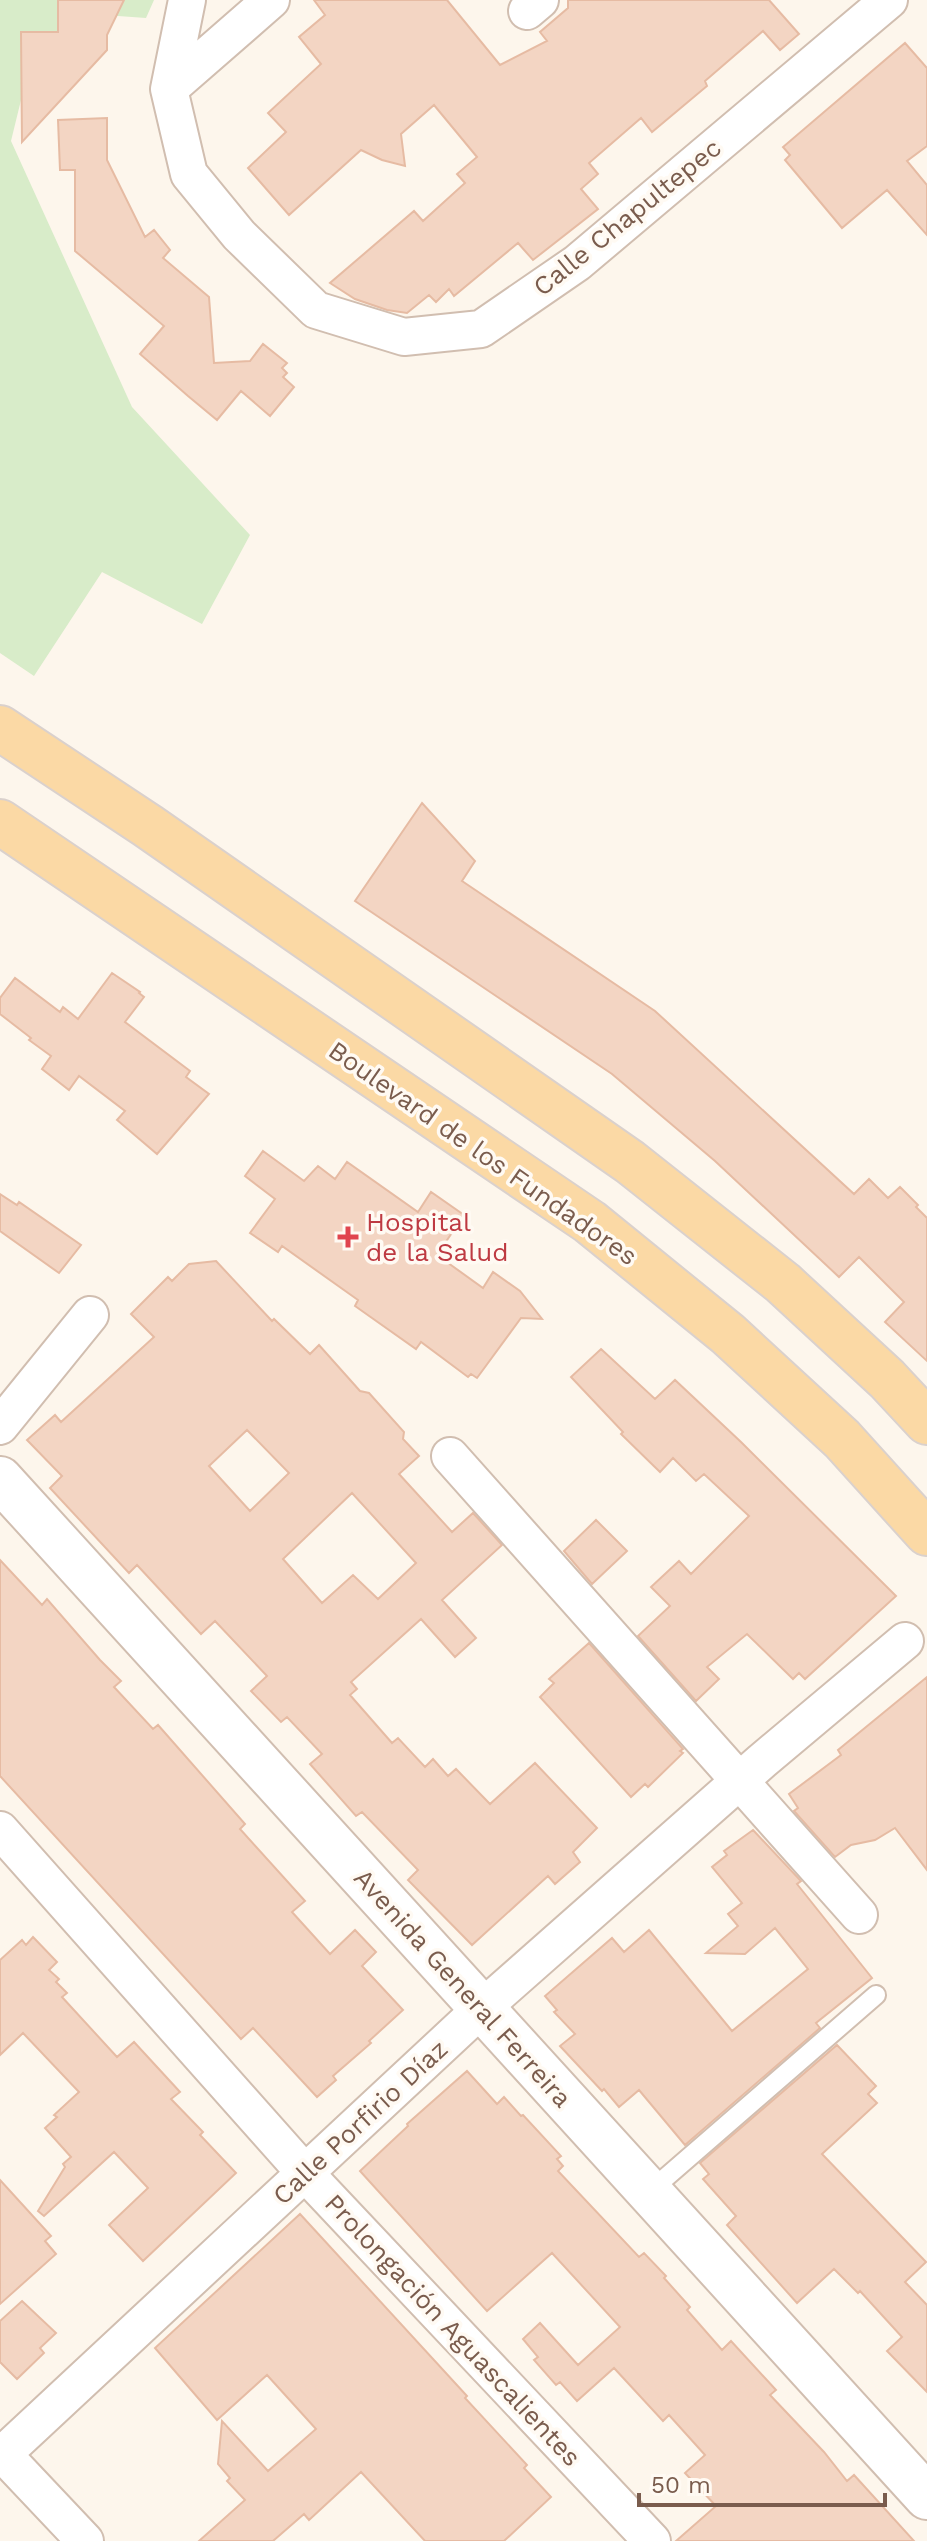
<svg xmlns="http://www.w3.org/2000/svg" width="927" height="2541" viewBox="0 0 927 2541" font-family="'Work Sans',sans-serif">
  <rect width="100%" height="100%" fill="#fdf6ec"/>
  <path fill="#d8ecc9" d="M0,0H154L146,18L90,14L31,59L11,141L132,407L250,535L202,624L102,572L34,676L0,653Z"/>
  <path fill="#f3d5c3" stroke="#e6bba3" stroke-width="2" fill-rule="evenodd" d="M58,0H124L107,35V50L22,142L21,32H58Z
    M314,0H447L500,65L547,41L540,32L568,8V0H769L799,34L780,50L763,31L705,81L707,86L652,132L641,118L589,163L598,174L581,189L598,209L533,260L518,243L454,296L449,289L436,302L429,295L407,313L387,310L355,299L330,283L414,211L423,221L465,183L457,174L477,157L434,105L401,134L405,166L382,160L361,150L289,215L248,168L286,132L268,113L321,64L299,37L325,15Z
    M905,43L927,68V146L907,161L927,185V235L887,190L842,228L785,160L790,155L783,147Z
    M107,118V160L145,237L154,230L170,250L163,258L209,297L214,363L250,361L263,344L287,363L282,368L287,373L283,377L294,387L270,416L241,391L217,420L188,396L140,354L164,326L75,251V170H60L58,120Z
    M422,803L475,861L462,881L655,1011L854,1194L869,1179L888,1198L900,1187L918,1205L916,1207L927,1218V1361L885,1322L904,1302L859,1257L839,1277L715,1161L612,1074L355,901Z
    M112,973L140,992L139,993L144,997L125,1022L190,1071L186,1077L209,1094L157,1154L117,1120L125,1111L79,1076L69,1090L42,1069L51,1056L29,1040L31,1038L0,1014V998L15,978L60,1012L63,1007L78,1019Z
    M263,1151L304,1181L318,1166L335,1179L347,1162L418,1212L431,1192L464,1215L437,1255L483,1288L493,1272L520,1291L542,1319L521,1318L477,1378L471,1374L468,1377L421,1342L416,1349L355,1306L358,1300L282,1246L278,1252L250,1233L275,1199L245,1176Z
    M0,1194L17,1205L19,1202L81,1245L59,1273L0,1231Z
    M216,1261L272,1321L274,1319L310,1354L319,1345L360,1391L369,1393L404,1432L403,1439L419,1456L399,1474L452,1532L473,1513L502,1545L442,1600L476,1638L455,1657L421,1619L351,1682L357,1689L350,1695L392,1743L398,1738L425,1767L433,1759L448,1776L456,1769L490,1804L535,1763L597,1828L573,1852L580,1862L555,1884L548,1876L472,1945L408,1880L418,1870L362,1812L356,1816L310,1764L322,1754L287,1717L281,1722L251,1691L267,1676L215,1621L201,1634L137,1565L129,1573L50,1488L62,1476L27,1440L55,1415L61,1422L154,1337L131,1314L168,1277L172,1281L189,1264ZM247,1430L289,1473L250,1511L209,1466ZM352,1493L416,1563L378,1599L353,1575L322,1603L283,1559Z
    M601,1349L655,1399L675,1380L741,1442L896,1596L805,1679L799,1673L793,1679L747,1634L707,1667L719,1679L696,1701L638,1636L670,1606L651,1587L679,1561L691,1574L749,1516L704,1474L696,1481L673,1458L660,1472L621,1434L623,1432L571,1377Z
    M596,1520L627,1551L592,1584L564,1551Z
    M0,1560L42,1605L47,1599L100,1660L121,1681L114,1687L153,1729L158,1725L245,1824L240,1829L305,1901L292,1912L330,1954L355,1930L376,1952L362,1966L403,2010L369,2041L371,2043L333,2076L336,2080L317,2097L253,2028L241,2039L0,1776Z
    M589,1643L683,1749L680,1751L683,1753L648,1787L645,1784L631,1797L540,1697L554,1683L549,1679Z
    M927,1677V1870L895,1828L875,1840L851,1845L835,1857L794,1811L798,1808L789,1794L841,1755L838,1750Z
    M753,1830L801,1881L797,1884L872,1978L816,2023L820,2028L685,2145L639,2090L619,2107L604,2089L602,2091L560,2046L575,2034L554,2012L557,2010L545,1996L612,1938L624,1952L649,1930L732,2031L808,1969L775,1928L745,1954L706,1953L738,1926L728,1914L742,1903L712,1867L727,1855L724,1851Z
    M33,1937L57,1962L49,1970L59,1979L56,1982L67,1993L62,1997L117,2057L134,2042L180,2092L171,2099L203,2132L200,2135L236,2173L143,2261L109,2225L148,2188L114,2152L44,2216L38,2211L65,2167L63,2164L71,2157L45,2128L57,2117L54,2115L79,2092L23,2033L0,2055V1960L22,1940L26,1945Z
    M837,2045L876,2086L868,2094L877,2103L822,2154L926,2262L905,2282L927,2305V2392L887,2351L902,2337L860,2291L858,2293L834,2269L797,2303L727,2225L736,2216L703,2179L709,2174L700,2163Z
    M467,2071L497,2104L504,2097L521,2116L523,2115L561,2156L557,2159L563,2166L558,2171L639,2257L644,2253L666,2276L664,2278L690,2307L687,2310L722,2350L731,2341L776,2390L770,2395L824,2452L847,2481L854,2475L914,2541H676L716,2506L685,2473L705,2455L669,2415L663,2421L614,2368L577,2401L560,2382L556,2385L534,2360L538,2357L523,2339L540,2323L578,2365L620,2327L552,2253L487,2311L360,2171L408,2126L407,2124Z
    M0,2180L51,2236L45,2241L56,2254L0,2304Z
    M300,2214L467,2396L465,2398L527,2465L524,2468L551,2497L504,2541H425L361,2472L309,2520L304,2514L273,2541H199L245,2500L227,2481L230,2478L218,2464L222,2421L268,2471L316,2429L267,2375L217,2420L155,2348Z
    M22,2301L56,2333L40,2348L44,2353L17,2379L0,2362V2321Z"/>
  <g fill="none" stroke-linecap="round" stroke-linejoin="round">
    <g stroke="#d1beb0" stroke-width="22">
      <path id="service" d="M649,2192L876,1995"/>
    </g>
    <g stroke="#d1beb0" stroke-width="40">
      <path id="minor" d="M187,0L169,89L189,174L239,235L316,310L404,337L481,329L577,263L889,0
        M527,11L540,0
        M169,89L271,0
        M0,1426L90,1315
        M450,1456L859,1915
        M0,1830L305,2173L652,2541
        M0,2451L85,2541
        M3,2454L481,2009L762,1761L905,1641"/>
    </g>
    <g stroke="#d1beb0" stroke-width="48">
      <path id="tertiary" d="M0,1479L927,2497"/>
    </g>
    <g stroke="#dad1cd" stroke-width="48">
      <path id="primary" d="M0,728L148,826L630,1162L783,1283L887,1379L927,1422
        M0,822L590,1222L728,1334L842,1439L927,1533"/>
    </g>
    <use href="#service" stroke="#fff" stroke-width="18"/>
    <use href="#minor" stroke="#fff" stroke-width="36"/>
    <use href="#tertiary" stroke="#fff" stroke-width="44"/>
    <use href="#primary" stroke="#fbd9a5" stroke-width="44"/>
  </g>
  <path fill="#e0444e" stroke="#fffaf3" stroke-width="3" d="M344 1225h8v8h8v8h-8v8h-8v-8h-8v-8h8z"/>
  <g text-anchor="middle" stroke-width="7" stroke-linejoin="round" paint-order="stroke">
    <g font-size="26" fill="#7a5c4d" stroke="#fffaf3">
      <text transform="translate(627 217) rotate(-39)" y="9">Calle Chapultepec</text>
      <text transform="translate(483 1153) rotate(35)" y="9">Boulevard de los Fundadores</text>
      <text transform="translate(463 1988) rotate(48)" y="9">Avenida General Ferreira</text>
      <text transform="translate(360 2122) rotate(-43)" y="9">Calle Porfirio Díaz</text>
      <text transform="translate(453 2330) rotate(47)" y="9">Prolongación Aguascalientes</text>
    </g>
    <g font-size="26" fill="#be3a42" stroke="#fffaf3" text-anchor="start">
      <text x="366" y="1231">Hospital<tspan x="366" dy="30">de la Salud</tspan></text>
    </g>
  </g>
  <path d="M639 2493v12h246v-12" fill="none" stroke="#7a5c4d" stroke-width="4"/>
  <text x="651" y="2493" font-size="24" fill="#7a5c4d" stroke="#fffaf3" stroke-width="6" paint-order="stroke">50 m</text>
</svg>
